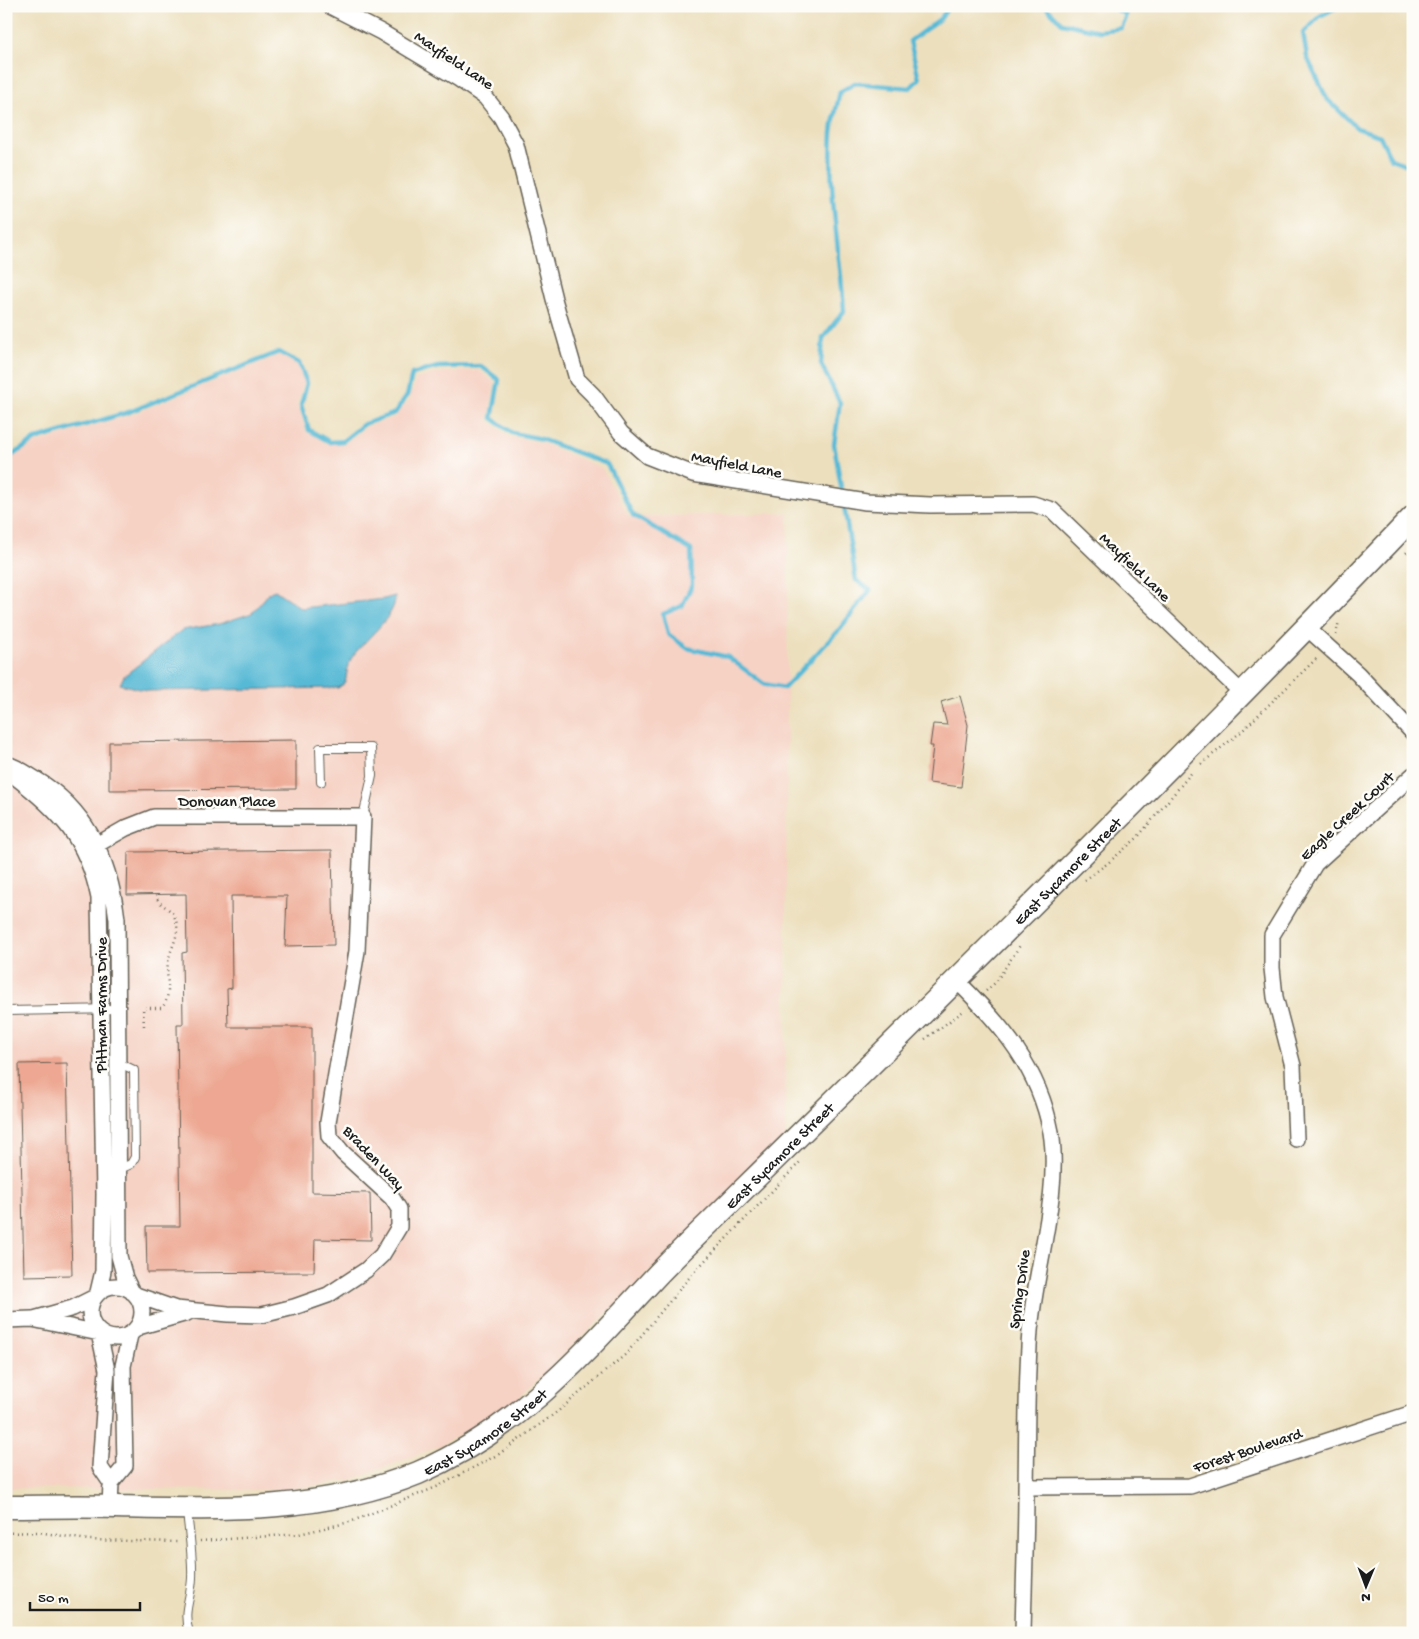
<svg xmlns="http://www.w3.org/2000/svg" width="1419" height="1639" viewBox="0 0 1419 1639" font-family="'Gochi Hand',sans-serif">
  <rect width="100%" height="100%" fill="#fdfcf7"/>
  <filter id="ink" filterUnits="userSpaceOnUse"><feTurbulence type="fractalNoise" baseFrequency=".02" numOctaves="2"/><feDisplacementMap in="SourceGraphic" scale="10" xChannelSelector="R" yChannelSelector="G"/><feConvolveMatrix kernelMatrix="1 2 1 2 8 2 1 2 1" color-interpolation-filters="sRGB"/></filter>
  <filter id="wash" filterUnits="userSpaceOnUse"><feTurbulence type="fractalNoise" baseFrequency=".0096" numOctaves="4" result="noise"/><feDisplacementMap in="SourceGraphic" scale="20" xChannelSelector="R" yChannelSelector="G"/><feGaussianBlur stdDeviation="1.12" result="paint"/><feColorMatrix in="noise" values="0 0 0 0 0 0 0 0 0 0 0 0 0 0 0 0 0 1.4 0 .05"/><feComposite in="paint" operator="in"/></filter>
  <g filter="url(#wash)">
    <rect width="100%" height="100%" fill="#ecdfbd"/>
    <path fill="#f6d2c4" d="M279,355L297,365L304,382L297,403L306,431L328,444H344L368,426L395,417L410,399L416,379L437,373L479,370L495,383L488,420L509,437L539,442L602,468L629,517L788,513L785,1140L512,1405L440,1446L353,1479L285,1490L6,1488V466L10,459L36,443L133,414Z"/>
    <path fill="#57b9d5" stroke="#3a6a78" d="M275,590L301,608L384,599L395,596C398,616 361,642 351,659C347,666 347,675 345,683L338,688L147,691L120,684L124,676L182,630L219,624L252,613L270,592Z"/>
    <g fill="none" stroke-linecap="round" stroke-linejoin="round">
      <path stroke="#57b9d5" stroke-width="4.5" d="M1045,6L1062,23L1099,31L1121,28L1126,15L1111,6
        M1339,6L1320,16L1303,33L1307,57L1327,99L1357,128L1380,136L1391,159L1413,167
        M6,459L37,439L129,412L279,352L299,363L307,383L301,405L309,430L330,442L343,441L364,424L395,413L407,396L412,374L438,367L481,366L499,380L492,418L512,433L538,438L607,464L633,515L691,550L692,585L682,606L663,614L668,634L687,648L728,657L764,684L784,688L839,630L870,590L856,580L834,444L840,403L821,364L823,338L844,311C840,252 828,193 832,133C833,120 837,105 840,92L855,83L910,88L919,79L910,41L941,18L949,6"/>
    </g>
    <g id="blocks">
      <path fill="#eda792" d="M960,696L968,725L961,787L929,783L933,746H930L933,724L947,725L941,702Z
        M296,740V789L109,790V742Z
        M332,850L334,945L285,946L287,896H231L232,988L227,989L228,1027H312V1192L370,1193L371,1240L315,1239L314,1272L147,1273L146,1226H180L177,1024H183L182,953L187,952L186,894L127,895L128,852Z
        M67,1063L72,1275L24,1276L19,1064Z"/>
    </g>
  </g>
  <g filter="url(#ink)">
    <use href="#blocks" fill-opacity="0" stroke="#656054" stroke-width="1"/>
    <g fill="none" stroke-linecap="round" stroke-linejoin="round">
      <g stroke="#656054" stroke-width="10">
        <path id="lane" d="M321,782L320,748H371L372,776L363,817
          M6,1011L117,1009
          M117,1062L134,1070L135,1157L131,1164L118,1170
          M187,1511C189,1533 193,1556 192,1578C191,1600 182,1610 189,1633"/>
      </g>
      <g stroke="#656054" stroke-width="18">
        <path id="street" d="M330,6L381,32L459,79L485,97L501,117L516,145L554,299L577,379L593,395L621,433L647,456L693,474L866,502L930,505L1033,504L1052,510L1242,693
          M1307,628L1358,674L1413,733
          M6,764C18,767 27,774 37,780C87,810 110,862 117,919L119,1256L125,1278L132,1292
          M13,775C60,811 87,839 99,898L104,1194L103,1271L98,1292
          M98,844L126,828L154,817H363L357,951L336,1074L328,1122L329,1136L343,1153L392,1198L399,1209V1227L382,1255L366,1270L328,1295L294,1307L262,1315L228,1314L176,1309L136,1295
          M957,981C1002,1025 1039,1068 1051,1132C1061,1192 1035,1269 1030,1331C1026,1384 1027,1436 1026,1489C1026,1537 1024,1585 1023,1633
          M1296,1139L1293,1066L1275,997L1272,968V935L1315,864L1413,775
          M90 1312a26 26 0 1 1 52 0a26 26 0 1 1-52 0Z
          M34,1319L73,1308L93,1298
          M6,1320L32,1319L99,1333L107,1370L100,1467L111,1483L110,1507
          M138,1327L187,1313
          M111,1483L125,1466L123,1366L130,1335
          M1027,1487L1190,1486L1413,1413"/>
      </g>
      <g stroke="#656054" stroke-width="25">
        <g id="secondary">
          <path id="s1" d="M6,1507C42,1507 79,1506 115,1507C217,1509 321,1513 418,1473C521,1428 584,1353 659,1273C686,1245 715,1218 743,1190C969,969 1194,746 1413,517"/>
        </g>
      </g>
      <path stroke="#656054" stroke-width="2.5" stroke-dasharray="1 4" stroke-linecap="butt" d="M1406,553L1413,547
        M1336,635L1339,621
        M1201,764L1241,732L1318,657
        M1085,880L1108,863L1137,838L1193,771
        M986,991L995,983L1021,944
        M144,1026L143,1008H162C173,993 165,980 168,963C170,947 182,934 175,918C171,907 158,906 156,895
        M925,1039L965,1010
        M6,1533L38,1532L88,1540L179,1542
        M200,1541L299,1534L350,1522L439,1486L499,1454L557,1412L626,1354L694,1272L802,1160"/>
      <use href="#lane" stroke="#fff" stroke-width="8"/>
      <use href="#street" stroke="#fff" stroke-width="15"/>
      <use href="#secondary" stroke="#fff" stroke-width="22"/>
    </g>
  </g>
  <g text-anchor="middle" stroke-width="5" stroke-linejoin="round" paint-order="stroke">
    <g font-size="16" fill="#1c1c1c" stroke="#fdfcf7">
      <text transform="translate(455 59) rotate(34)" y="6">Mayfield Lane</text>
      <text transform="translate(737 463) rotate(11)" y="6">Mayfield Lane</text>
      <text transform="translate(1136 566) rotate(44)" y="6">Mayfield Lane</text>
      <text x="227" y="806">Donovan Place</text>
      <text transform="translate(1346 815) rotate(-43)" y="6">Eagle Creek Court</text>
      <text dy="6" stroke="none"><textPath href="#s1" startOffset="1305">East Sycamore Street</textPath></text>
      <text transform="translate(100 1005) rotate(-90)" y="6">Pittman Farms Drive</text>
      <text dy="6" stroke="none"><textPath href="#s1" startOffset="900">East Sycamore Street</textPath></text>
      <text transform="translate(375 1157) rotate(47)" y="6">Braden Way</text>
      <text transform="translate(1018 1289) rotate(-82)" y="6">Spring Drive</text>
      <text dy="6" stroke="none"><textPath href="#s1" startOffset="495">East Sycamore Street</textPath></text>
      <text transform="translate(1247 1449) rotate(-18)" y="6">Forest Boulevard</text>
    </g>
  </g>
  <rect width="1419" height="1639" fill="none" stroke="#fdfcf7" stroke-width="25"/>
  <g transform="translate(1366 1586) rotate(181)" stroke="#fdfcf7" stroke-width="4" paint-order="stroke">
  <path d="M0-4L9 19L0 12L-9 19Z" fill="#1c1c1c"/>
  <text y="-8" font-size="14" font-weight="bold" text-anchor="middle" fill="#1c1c1c">N</text>
  </g>
  <path d="M30 1602v8h110v-8" fill="none" stroke="#1c1c1c" stroke-width="2.5"/>
  <text x="38" y="1602" font-size="15" fill="#1c1c1c" stroke="#fdfcf7" stroke-width="4" paint-order="stroke">50 m</text>
</svg>
